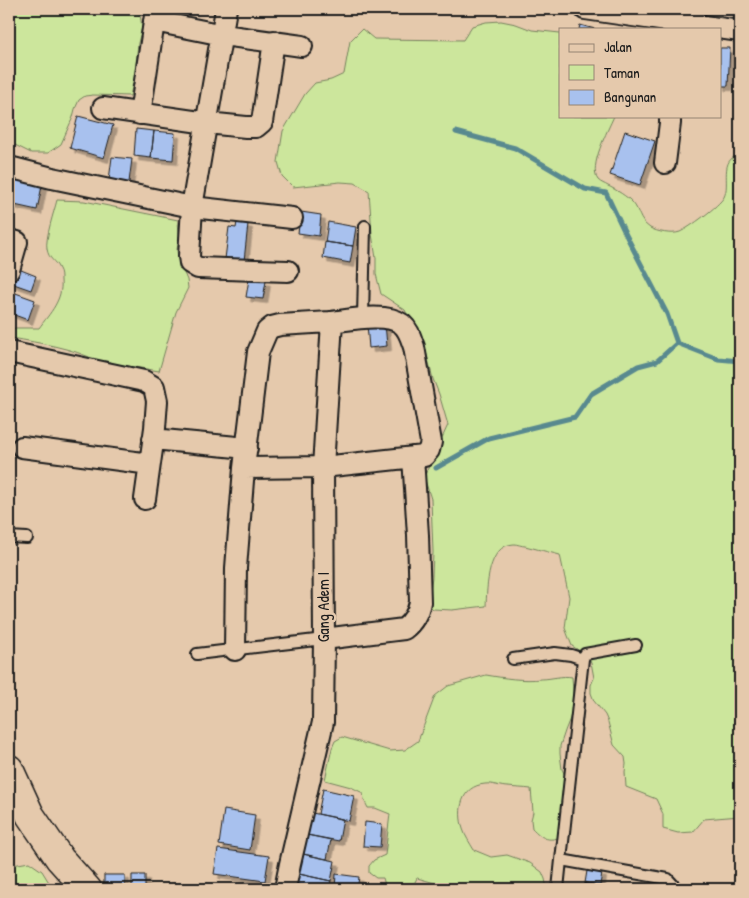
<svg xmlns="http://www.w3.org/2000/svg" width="749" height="898" viewBox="0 0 749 898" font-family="'Patrick Hand',sans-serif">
  <defs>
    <filter id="shadow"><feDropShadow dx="4.5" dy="4.5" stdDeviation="0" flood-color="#0004"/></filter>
  </defs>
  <rect width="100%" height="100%" fill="#e5c9ac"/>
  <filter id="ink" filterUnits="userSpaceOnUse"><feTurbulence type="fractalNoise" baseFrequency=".02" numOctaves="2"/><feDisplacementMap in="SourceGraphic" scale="10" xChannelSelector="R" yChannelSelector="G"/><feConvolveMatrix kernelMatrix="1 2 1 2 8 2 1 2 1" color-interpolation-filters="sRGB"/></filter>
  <g filter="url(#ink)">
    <path fill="#cce69c" stroke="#74815c" d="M9,9H139L142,27L138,43L135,74L130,96L93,95L85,96L79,100L75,109L73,117L61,144L48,153H31L9,142Z
      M501,21L516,24L532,30L560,33V116H614C608,130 588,167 598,180C601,183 605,184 608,186C615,189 628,197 633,203C640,211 638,220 650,228C657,232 672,235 680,232C689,228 719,206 724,197C731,183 718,159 740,155V816L704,819L693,832L678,833L663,829V814L656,799L626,787L625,772L626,764L625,757L614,745L608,722L605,715L594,701L591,693V685L594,678L591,662L586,655L572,646L565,628L569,597L560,555C548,552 537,549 525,546C522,546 517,544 514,544C487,545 487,588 486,606L452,610L433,609L428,604L432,577L433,552L431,499L424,477L448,425L439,394L433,379L427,355L405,310L381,294L376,274V258L372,234L369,191L355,183L340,182L293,187L282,176L278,162L283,131L305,94L315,83L331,80L344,74L350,41L362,29L374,39L463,40L472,26L486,22Z
      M57,200L84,201L178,220L179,235L177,250L178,259L187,280L188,288L176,312L159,371L97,361C74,348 39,343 12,338L9,331L15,328H39C50,313 63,300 61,280C61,276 61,272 59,269C55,260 49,260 47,249C45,238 54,212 57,200Z
      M486,675C504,678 523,681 541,679C552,679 562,675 572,677L574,708L565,731L560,746V754L562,769L572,791L573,798L561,837C547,842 542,838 532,828L531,820L533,812L531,789C524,788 516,788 508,787C500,787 493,783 485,784C461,786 457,810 463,829C465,836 470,843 474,850L491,857L507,855L530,863L542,872L545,879L547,889H449V887L417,878L413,886V889H386L383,878H376L369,873V866L374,860L385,855L390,814L375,808H368L364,800L363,793L351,787L325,780L332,748L335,741L342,737L390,751L405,750L418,741L435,696L448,686Z
      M29,862L42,871L53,889H9V871L13,865Z"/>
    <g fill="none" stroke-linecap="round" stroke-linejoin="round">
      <path stroke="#59898f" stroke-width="5" d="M456,132L515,148L585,189L606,193L627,237L667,314L677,343L718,359L740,361
        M436,468L489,438L575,417L591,394L638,366L657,361L677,343"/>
    </g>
    <path fill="#a8c1ee" stroke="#1c1c1c" filter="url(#shadow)" d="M580,25L595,29H579Z
      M720,48H730L728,86H720Z
      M78,116L113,125L104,158L70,148Z
      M136,129L154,131L151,158L134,156Z
      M154,131L175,133L173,160L151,158Z
      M625,131L655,141L640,185L610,175Z
      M112,157L132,159L128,190L108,188Z
      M9,173L17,175L10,204H9Z
      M17,175L43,181L37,210L10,204Z
      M301,212L321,215L319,236L298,233Z
      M237,222L248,224L244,261L225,259L229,227L236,228Z
      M328,222L356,227L353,246L325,242Z
      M325,242L353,246L350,263L323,258Z
      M16,268L36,276L31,290L11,283Z
      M249,279L266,281L263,299L246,297Z
      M10,291L35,300L28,320L9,313V296Z
      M385,323L387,346L369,348L367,324Z
      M323,789L354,796L349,821L318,814Z
      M224,810L255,815L250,850L219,845Z
      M312,813L343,819L339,841L307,835Z
      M365,822L382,824L380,847L363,846Z
      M307,835L331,840L327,859L303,854Z
      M218,849L269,856L265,881L214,874Z
      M303,854L335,861L331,881L299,874Z
      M587,871L602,873L600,885L585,883Z
      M299,874L331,881L329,889H296Z
      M336,874L359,877L358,884L375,885V889H335Z
      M104,875H125V889H104Z
      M132,875H145V889H132Z
      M585,883L611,887V889H584Z"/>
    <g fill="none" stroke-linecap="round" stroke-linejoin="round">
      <g stroke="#1c1c1c" stroke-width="14">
        <path id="lane" d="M697,25L699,9
          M363,318L365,226
          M9,537L27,538
          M197,654L324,639
          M513,659L555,653L571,655L583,659
          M561,860L583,659L585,654L636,645
          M558,889L561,860L668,879L677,889"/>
      </g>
      <g stroke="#1c1c1c" stroke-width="24">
        <path id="street" d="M226,9L192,207L189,256L190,263L198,268L288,271
          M585,9L660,20L740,31
          M154,21L223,35L302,46
          M103,108L207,123L246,127H256L262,122L274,41
          M140,114L156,9
          M665,163L670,123V116
          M9,167L52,178L192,207L292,218
          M9,240L17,242L9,270
          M9,352L144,381L154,387L157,401L155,428L145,499
          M153,439L247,448
          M22,447L150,464
          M324,639L404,629C413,622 418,613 420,602L418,535L413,457
          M235,650L236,568L244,468L258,352L267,331L272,327L280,325C297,324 314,323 330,322C349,320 386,312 402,324C409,330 411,339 414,347L431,442L429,450L424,456L323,467L244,468
          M285,889L290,864L323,722L324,639L323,467L332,322"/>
      </g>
      <g stroke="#1c1c1c" stroke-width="31">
        <path id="secondary" d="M9,769L30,815L60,859L87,889"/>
      </g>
      <use href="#lane" stroke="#e5c9ac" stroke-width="10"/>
      <use href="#street" stroke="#e5c9ac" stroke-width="20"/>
      <use href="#secondary" stroke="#e5c9ac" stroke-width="28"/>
    </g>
  </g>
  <g text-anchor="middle" stroke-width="5" stroke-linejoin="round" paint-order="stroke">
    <g font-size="16" fill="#1c1c1c" stroke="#e5c9ac">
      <text transform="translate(323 607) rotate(-90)" y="6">Gang Adem I</text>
    </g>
  </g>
  <rect width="749" height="898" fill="none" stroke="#e5c9ac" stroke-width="30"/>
  <rect x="15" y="15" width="719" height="868" fill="none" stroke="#1c1c1c" stroke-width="2" filter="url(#ink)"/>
  <rect x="559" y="28" width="162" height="90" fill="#e5c9ac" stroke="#958472"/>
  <rect x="569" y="44" width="25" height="8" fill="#e5c9ac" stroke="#958472"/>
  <text x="604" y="52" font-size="15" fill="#1c1c1c">Jalan</text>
  <rect x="569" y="65" width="25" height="15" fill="#cce69c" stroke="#958472"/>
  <text x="604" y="78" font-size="15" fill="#1c1c1c">Taman</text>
  <rect x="569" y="90" width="25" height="15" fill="#a8c1ee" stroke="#958472"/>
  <text x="604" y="102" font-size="15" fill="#1c1c1c">Bangunan</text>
</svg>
